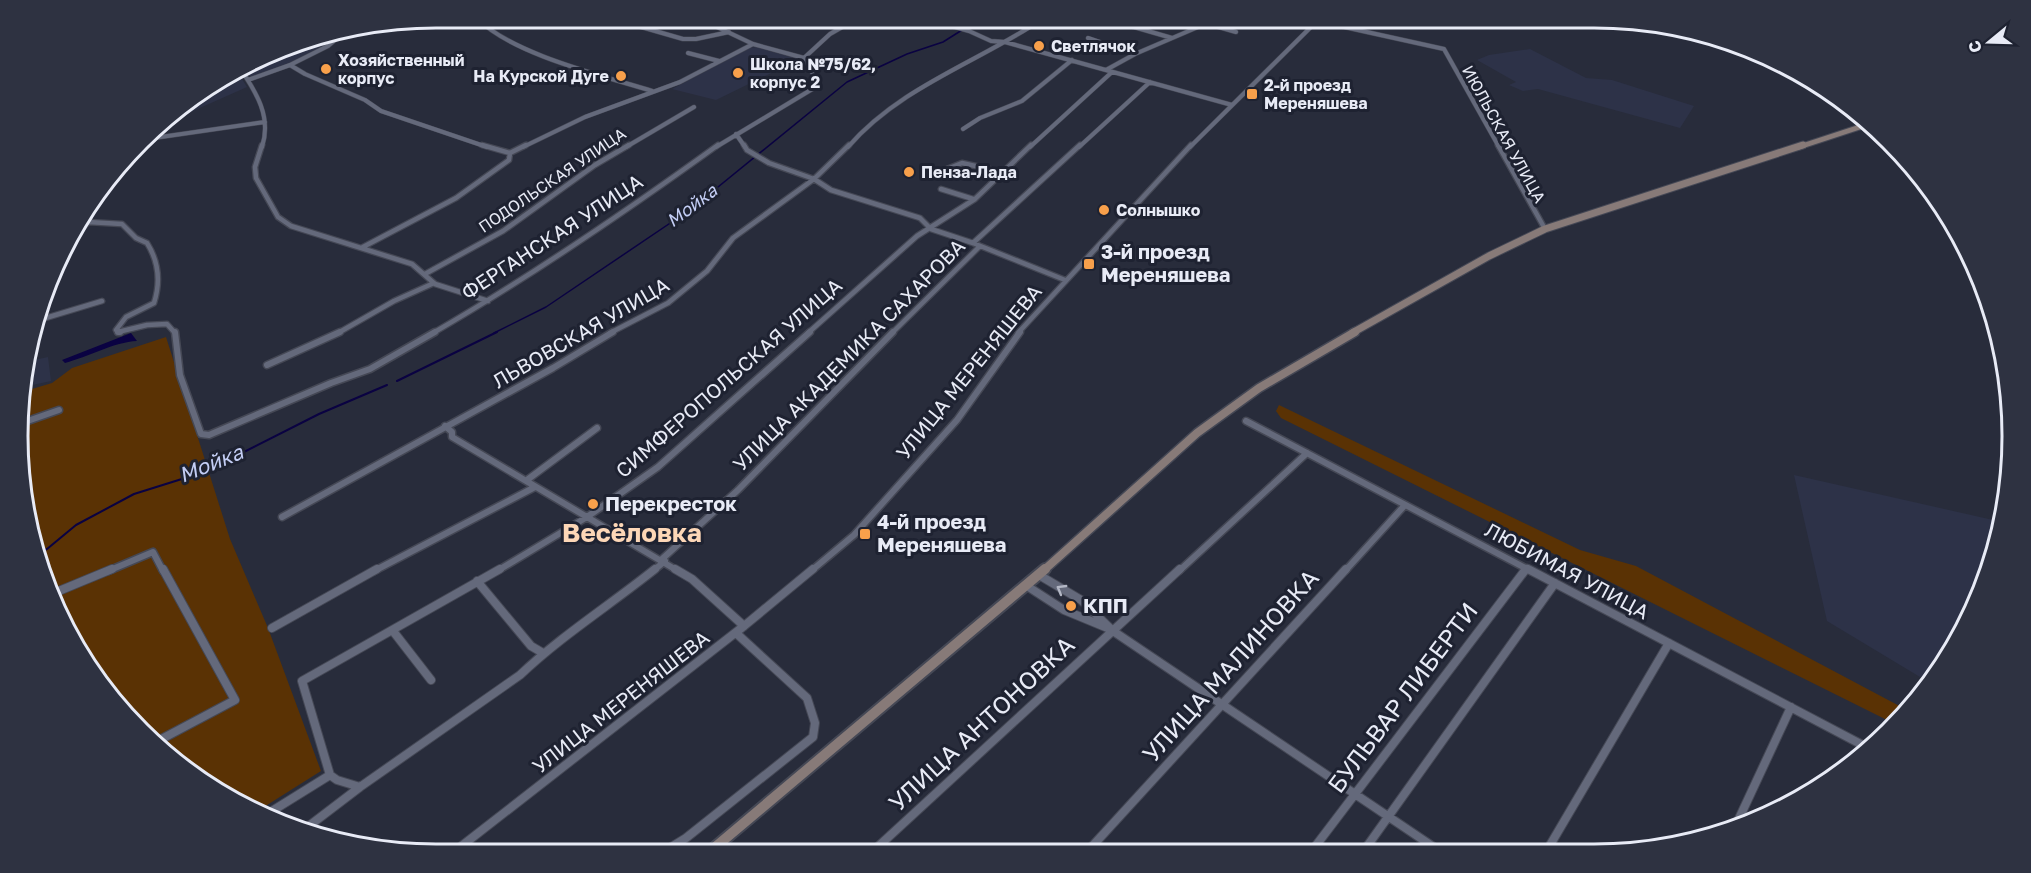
<svg xmlns="http://www.w3.org/2000/svg" width="2031" height="873" viewBox="0 0 2031 873" font-family="'Golos Text',sans-serif">
  <rect width="100%" height="100%" fill="#282c3b"/>
  <path fill="#2d3248" d="M337,34L317,52L251,78L243,67L302,40Z
    M756,47L796,58V61L716,100L672,89L749,48Z
    M1530,49L1586,78L1612,80L1694,106L1680,128L1538,89L1523,91L1509,85L1516,82L1477,60L1489,55Z
    M236,70L247,87L157,127L228,74Z
    M48,357L51,381L23,387L25,362Z
    M1794,475L2002,522L1991,571L1942,669L1930,683L1827,621Z"/>
  <path fill="#5a3204" d="M166,337L230,539L268,628L321,771L256,812L228,799L161,751L74,645L26,518L18,436L22,392L52,383L72,368Z
    M1279,405L1580,550L1636,566L1907,710L1895,724L1281,418L1276,411Z"/>
  <path fill="#0a0242" d="M131,333L137,341C114,342 88,357 65,363L62,360Z"/>
  <g fill="none" stroke-linecap="round" stroke-linejoin="round">
    <path stroke="#0a0242" stroke-width="1.5" d="M494,333L546,307L691,209L847,82L907,54L943,42L970,25L974,18"/>
    <path stroke="#0a0242" stroke-width="2" d="M397,381L497,332
      M39,552L47,549L76,525L134,494L185,478L234,457L319,414L387,385"/>
    <g stroke="#454855" stroke-width="5">
      <path id="street-far3" d="M477,18C511,54 604,76 652,91
        M484,18L497,21L508,18
        M610,18L683,39H696L729,32
        M698,18L753,44L804,58
        M924,18L969,31L991,41L1005,42L1232,105
        M1187,18L1236,32
        M1317,21L1444,49L1499,147
        M1127,25L1172,38
        M1088,38L1135,54
        M688,53L719,61
        M804,58L830,34L858,18
        M290,65L328,46L343,33
        M240,68C256,92 272,117 262,147
        M1106,70L1135,54L1219,18
        M248,80L290,65L305,74L365,100L381,111L487,147
        M963,129L980,118L1022,101L1072,60
        M736,134L745,147
        M147,139L265,122
        M523,147L585,117L680,82L753,44
        M626,147L694,107
        M716,147L814,88L816,79L804,58
        M848,147C901,86 979,62 1044,18
        M1030,147L1112,72
        M1079,147L1150,82
        M1190,147L1320,18"/>
    </g>
    <g stroke="#454855" stroke-width="7">
      <path id="street-far2" d="M262,145L255,167L256,178L278,217L291,226L412,264L435,284L488,301
        M482,145L510,153L526,145
        M744,145L747,150L769,163L814,179L831,190L920,218L931,229L973,243L1065,280
        M1498,145L1545,229
        M947,169L962,163L1002,172
        M941,189L973,199
        M93,204L88,222L122,224L136,238L147,243C159,262 161,281 154,303L126,317L116,330L118,332L147,325L167,324L175,333
        M973,243L1080,145
        M67,245L88,222
        M363,247L456,198L509,160L510,153
        M425,274L503,231L595,165L629,145
        M39,320L102,301
        M338,333L394,301L434,283
        M433,333C532,276 625,212 718,145
        M610,333L668,303L707,271L733,238L814,179L849,145
        M808,333L917,236L975,199L1031,145
        M892,333L980,246
        M1018,333L1191,145"/>
    </g>
    <g stroke="#454855" stroke-width="9">
      <path id="street-far1" d="M118,332H120
        M175,332L180,375L201,434L209,435L331,383L370,369L435,332
        M267,365L340,332
        M1246,421L1531,571
        M19,424L59,410
        M445,426L452,432V437L678,571
        M527,480L597,428
        M282,517L553,368L613,332
        M661,560L738,490L893,332
        M108,571L153,552L163,571
        M374,571L535,487
        M497,571L587,517L658,467L810,332
        M653,571L665,561
        M811,571L854,535L957,420L1020,332
        M1179,571L1307,453
        M1345,571L1405,505
        M1525,571L1527,568"/>
    </g>
    <g stroke="#454855" stroke-width="10">
      <path id="street" d="M675,569L692,579L744,626
        M1528,569L1872,750
        M1039,575L1081,600L1113,631L1441,852
        M477,581L531,646L543,653
        M1027,586L1064,610L1110,629
        M54,593L112,569
        M272,628L377,569
        M393,631L431,680
        M154,743L235,700L163,569
        M360,787L337,780L330,775L302,681L500,569
        M264,816L330,775
        M1736,825L1791,707
        M301,832L360,787L520,675C561,636 610,605 655,569
        M1311,852L1526,569
        M1363,852L1555,583
        M1546,852L1669,643
        M1086,853L1346,569
        M660,854L686,838L813,737L815,723L807,698L736,633
        M870,854L1180,569
        M450,855L744,626L813,569"/>
    </g>
    <g stroke="#454855" stroke-width="7">
      <path id="secondary-far3" d="M1799,147L1872,123"/>
    </g>
    <g stroke="#454855" stroke-width="9">
      <path id="secondary-far2" d="M1352,333L1489,256L1545,229L1803,145"/>
    </g>
    <g stroke="#454855" stroke-width="11">
      <path id="secondary-far1" d="M1043,571L1197,433L1259,388L1355,332"/>
    </g>
    <g stroke="#454855" stroke-width="14">
      <path id="secondary" d="M707,854L1045,569"/>
    </g>
    <use href="#street-far3" stroke="#64697b" stroke-width="4"/>
    <use href="#street-far2" stroke="#64697b" stroke-width="4.5"/>
    <use href="#street-far1" stroke="#64697b" stroke-width="6"/>
    <use href="#street" stroke="#64697b" stroke-width="8"/>
    <use href="#secondary-far3" stroke="#877a78" stroke-width="5"/>
    <use href="#secondary-far2" stroke="#877a78" stroke-width="7"/>
    <use href="#secondary-far1" stroke="#877a78" stroke-width="8"/>
    <use href="#secondary" stroke="#877a78" stroke-width="10"/>
  </g>
  <defs><path id="oneway-chevron" d="M-2-3.5L2.5 0L-2 3.5" fill="none" stroke-width="1.6" stroke-linecap="round" stroke-linejoin="round" transform="scale(1.5)"/></defs>
  <use stroke="#b3b7c5" href="#oneway-chevron" transform="translate(1061 589) rotate(-150)"/>
  <g fill="#f8a04b" stroke="#1e2231" stroke-width="2">
    <circle cx="1039" cy="46" r="6"/>
    <circle cx="326" cy="69" r="6"/>
    <circle cx="738" cy="73" r="6"/>
    <circle cx="621" cy="76" r="6"/>
    <rect x="1246" y="88" width="12" height="12" rx="3"/>
    <circle cx="909" cy="172" r="6"/>
    <circle cx="1104" cy="210" r="6"/>
    <rect x="1083" y="258" width="12" height="12" rx="3"/>
    <circle cx="593" cy="504" r="6"/>
    <rect x="859" y="528" width="12" height="12" rx="3"/>
    <circle cx="1071" cy="606" r="6"/>
  </g>
  <g text-anchor="middle" stroke-width="6" stroke-linejoin="round" paint-order="stroke">
    <g font-size="16" font-weight="bold" fill="#e8ebf6" stroke="#1e2231" text-anchor="start">
      <text x="1051" y="52">Светлячок</text>
      <text x="338" y="66">Хозяйственный<tspan x="338" dy="18">корпус</tspan></text>
      <text x="750" y="70">Школа №75/62,<tspan x="750" dy="18">корпус 2</tspan></text>
      <text x="609" y="82" text-anchor="end">На Курской Дуге</text>
      <text x="1264" y="91">2-й проезд<tspan x="1264" dy="18">Мереняшева</tspan></text>
      <text x="921" y="178">Пенза-Лада</text>
      <text x="1116" y="216">Солнышко</text>
    </g>
    <g font-size="16" fill="#e8ebf6" stroke="#1e2231">
      <text transform="translate(1504 134) rotate(61)" y="6">ИЮЛЬСКАЯ УЛИЦА</text>
      <text transform="translate(552 180) rotate(-34)" y="6">ПОДОЛЬСКАЯ УЛИЦА</text>
    </g>
    <g font-size="18" font-style="italic" fill="#c3cdf4" stroke="#1e2231">
      <text transform="translate(692 206) rotate(-37)" y="6">Мойка</text>
    </g>
    <g font-size="20" fill="#e8ebf6" stroke="#1e2231">
      <text transform="translate(552 237) rotate(-33)" y="7">ФЕРГАНСКАЯ УЛИЦА</text>
      <text transform="translate(581 333) rotate(-30)" y="7">ЛЬВОВСКАЯ УЛИЦА</text>
      <text transform="translate(849 355) rotate(-45)" y="7">УЛИЦА АКАДЕМИКА САХАРОВА</text>
      <text transform="translate(969 372) rotate(-51)" y="7">УЛИЦА МЕРЕНЯШЕВА</text>
      <text transform="translate(729 378) rotate(-41)" y="7">СИМФЕРОПОЛЬСКАЯ УЛИЦА</text>
      <text transform="translate(1567 571) rotate(28)" y="7">ЛЮБИМАЯ УЛИЦА</text>
      <text transform="translate(621 702) rotate(-38)" y="7">УЛИЦА МЕРЕНЯШЕВА</text>
    </g>
    <g font-size="20" font-weight="bold" fill="#e8ebf6" stroke="#1e2231" text-anchor="start">
      <text x="1101" y="259">3-й проезд<tspan x="1101" dy="23">Мереняшева</tspan></text>
      <text x="605" y="511">Перекресток</text>
      <text x="877" y="529">4-й проезд<tspan x="877" dy="23">Мереняшева</tspan></text>
      <text x="1083" y="613">КПП</text>
    </g>
    <g font-size="21" font-style="italic" fill="#c3cdf4" stroke="#1e2231">
      <text transform="translate(211 464) rotate(-22)" y="7">Мойка</text>
    </g>
    <g font-size="24" fill="#e8ebf6" stroke="#1e2231">
      <text transform="translate(1231 666) rotate(-48)" y="8">УЛИЦА МАЛИНОВКА</text>
      <text transform="translate(1403 698) rotate(-53)" y="8">БУЛЬВАР ЛИБЕРТИ</text>
      <text transform="translate(982 724) rotate(-43)" y="8">УЛИЦА АНТОНОВКА</text>
    </g>
    <g font-size="26" font-weight="bold" fill="#fdd7b7" stroke="#1e2231">
      <text x="632" y="542">Весёловка</text>
    </g>
  </g>
  <path d="M0 0H2031V873H0ZM436 28H1594A408 408 0 0 1 2002 436V436A408 408 0 0 1 1594 844H436A408 408 0 0 1 28 436V436A408 408 0 0 1 436 28Z" fill="#2e3241" fill-rule="evenodd"/>
  <path fill="none" stroke="#e8ebf6" stroke-width="3" d="M436 28H1594A408 408 0 0 1 2002 436V436A408 408 0 0 1 1594 844H436A408 408 0 0 1 28 436V436A408 408 0 0 1 436 28Z"/>
  <g transform="translate(1989 42) rotate(251)" stroke="#1e2231" stroke-width="4.5" paint-order="stroke">
  <path d="M0-4.5L10 22L0 15L-10 22Z" fill="#e8ebf6"/>
  <text y="-9" font-size="16" font-weight="bold" text-anchor="middle" fill="#e8ebf6">С</text>
  </g>
</svg>
